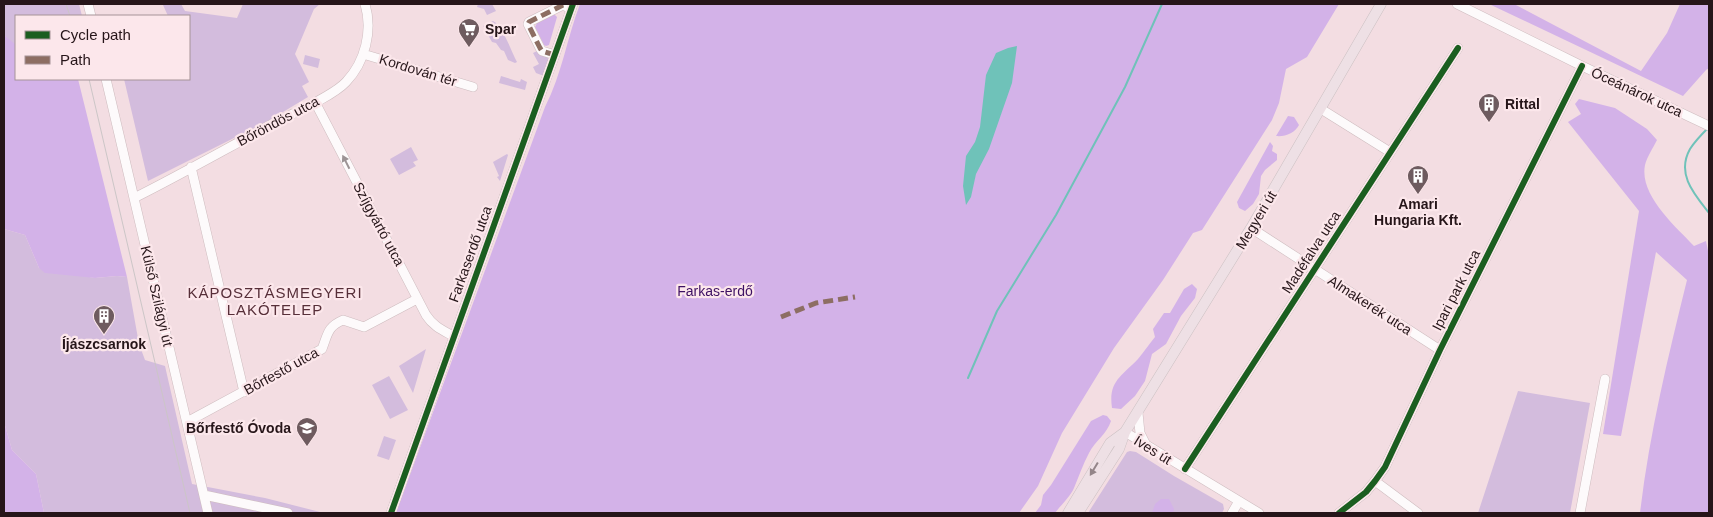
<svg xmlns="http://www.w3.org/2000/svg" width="1713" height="517" viewBox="0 0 1713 517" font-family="Helvetica,sans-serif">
  <rect width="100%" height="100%" fill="#f3dde2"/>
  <path fill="#d3bcdd" d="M4,4H79L82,16H16V45H14L4,35Z
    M165,4H181L185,11L237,18L243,4H320L314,9L295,54L309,82L302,86L308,97L268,121L148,181L124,79H189V16H168L163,5Z
    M478,4H492L496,11L487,15L484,9L477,7Z
    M493,21C503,26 511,51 517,62L515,63L508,60L504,51L501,50L496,43L492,42L483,26Z
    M539,50L550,55L544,76L536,73L533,67L539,64L533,53Z
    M305,55L320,59L318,68L303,64Z
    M501,76L520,82L521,79L527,82L525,90L499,83Z
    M411,147L418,160L413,162L416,166L399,175L390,159Z
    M507,154L508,155L500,181L497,177L499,176L493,162Z
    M4,229L25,235L39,268L95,278L117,276L127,277L139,344L145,360L165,366L192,484L265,498L324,513H44L36,474L12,450L4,422Z
    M426,349L413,393L399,366Z
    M389,376L408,410L390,419L372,385Z
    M1518,391L1590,403L1570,513H1478Z
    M384,436L396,440L389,460L377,456Z
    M1130,451L1136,452L1174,476L1223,504L1224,509L1222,513H1088L1127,452Z"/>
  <path fill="#d3b2e8" d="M580,4H1339L1307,57L1286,69L1279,103L1272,120L1202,230L1193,233L1163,280L1114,348L1062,433L1038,486L1019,513H396L545,107C562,74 567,38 580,4Z
    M1489,4H1514L1641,71L1667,33L1680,4H1709V68L1706,70L1683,96Z
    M554,14L557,17L549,45L546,46L544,45L535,27L537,23Z
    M4,35L16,45V79H78L127,277L117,276L95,278L45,273L39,268L25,235L4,229Z
    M1579,99L1615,108L1647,129L1657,140C1653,148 1647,157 1645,165C1639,195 1675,226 1694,246L1706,241L1709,256V513H1640C1649,435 1668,357 1687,280L1656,252L1621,436L1603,434L1639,211L1568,122L1581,114L1575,104Z
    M1288,116L1294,117L1299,125C1295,133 1285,137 1276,136Z
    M1270,142L1273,146L1272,151L1277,154V160L1265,170L1261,176L1259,194L1253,204L1245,211L1239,208L1237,202Z
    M1192,284L1197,289L1195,298L1181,316L1166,344L1152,354L1145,381L1135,396L1121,409L1112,408C1108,381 1122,376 1138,359C1144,352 1149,344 1155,337L1153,329L1164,313H1170L1184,289Z
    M1103,415L1107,416L1111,421C1107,434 1095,441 1089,453C1083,464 1079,476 1074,488C1070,497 1061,505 1055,513H1035L1041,505L1043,495L1051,485L1091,421Z
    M4,422L12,450L36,474L44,513H4Z
    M1161,499H1169L1174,509L1173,513H1152L1155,504Z"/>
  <path fill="#6fc2b9" d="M1017,46L1012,83L989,149L976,174L971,197L966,205L963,186L966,156L975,142L980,127L986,75L996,53L1008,48Z"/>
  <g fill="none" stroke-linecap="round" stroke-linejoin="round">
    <path stroke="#6fc2b9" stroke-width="2" d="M1708,128C1702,134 1695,141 1690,149C1676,174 1694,194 1709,213
      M968,378L997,311L1056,215L1125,87L1162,4"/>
    <g stroke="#cebcbf" stroke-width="10">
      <path id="minor" d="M88,4L91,16
        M1457,4L1582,66L1709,126
        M363,54L473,87
        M555,55L542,51L540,48L528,24L529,22L563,5L571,9
        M106,79L208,513
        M315,102L426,315C433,326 442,330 453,336
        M1321,109L1390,152
        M191,167L244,392
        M134,198C182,174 229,147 276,122C294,113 333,96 346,82C365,62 373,31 365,4
        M1251,228L1440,350
        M1138,413L1140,433L1146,445
        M187,422L322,349C328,334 327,327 343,320L364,327L417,299
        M1125,432L1259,513
        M1185,469L1458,48
        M1375,481L1418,513
        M204,495L288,513
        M391,513L573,4
        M1232,513L1239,501
        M1339,513L1366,492L1375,481L1385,467L1440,350L1582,66
        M1580,513L1605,379"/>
    </g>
    <g stroke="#cbc0c2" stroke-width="11">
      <path id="major" d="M1068,513L1110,443L1125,432
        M1078,513L1119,449L1125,432L1251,228L1381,4"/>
    </g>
    <use href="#minor" stroke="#fdfafb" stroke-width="9"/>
    <use href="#major" stroke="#eee0e5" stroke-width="10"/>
    <path stroke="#ccc6c7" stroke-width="1" d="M66,4L70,16
      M89,79L190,513"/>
    <path stroke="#8d6e63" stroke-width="5" stroke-dasharray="10 5" stroke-linecap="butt" d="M555,55L542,51L540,48L528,24L529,22L563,5L571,9
      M781,317L816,303L855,297"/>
    <g stroke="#fce7eb" stroke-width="9">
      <path id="cycleway" d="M1185,469L1458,48
        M391,513L573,4
        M1339,513L1366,492L1375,481L1385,467L1440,350L1582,66"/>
    </g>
    <use href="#cycleway" stroke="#1b5e20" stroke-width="6"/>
  </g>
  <defs><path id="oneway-solid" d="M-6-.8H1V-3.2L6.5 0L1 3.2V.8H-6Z" transform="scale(1.25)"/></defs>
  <use fill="#9c9395" href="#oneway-solid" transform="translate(346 162) rotate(-117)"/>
  <use fill="#948589" href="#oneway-solid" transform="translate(1094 469) rotate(121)"/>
  <defs>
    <g id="supermarket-pin" transform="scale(1.125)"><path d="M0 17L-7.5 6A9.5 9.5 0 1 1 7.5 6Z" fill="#6e5b5f" stroke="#fce7eb"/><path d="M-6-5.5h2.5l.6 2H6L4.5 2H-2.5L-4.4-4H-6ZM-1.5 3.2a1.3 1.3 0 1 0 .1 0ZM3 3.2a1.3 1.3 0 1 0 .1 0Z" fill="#fff"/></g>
    <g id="building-pin" transform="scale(1.125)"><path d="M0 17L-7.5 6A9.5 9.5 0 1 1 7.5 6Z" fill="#6e5b5f" stroke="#fce7eb"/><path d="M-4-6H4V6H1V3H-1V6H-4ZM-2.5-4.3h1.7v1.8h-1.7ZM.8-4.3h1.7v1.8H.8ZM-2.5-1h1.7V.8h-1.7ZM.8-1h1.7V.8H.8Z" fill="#fff"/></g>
    <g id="school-pin" transform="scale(1.125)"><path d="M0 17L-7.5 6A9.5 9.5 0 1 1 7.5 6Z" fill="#6e5b5f" stroke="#fce7eb"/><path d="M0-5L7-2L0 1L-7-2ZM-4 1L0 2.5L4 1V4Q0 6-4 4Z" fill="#fff"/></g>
  </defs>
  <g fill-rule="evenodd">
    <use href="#supermarket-pin" x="469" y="29"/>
    <use href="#building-pin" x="1489" y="104"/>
    <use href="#building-pin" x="1418" y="176"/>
    <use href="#building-pin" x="104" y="316"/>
    <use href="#school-pin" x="307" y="428"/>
  </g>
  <g text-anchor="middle" stroke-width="4.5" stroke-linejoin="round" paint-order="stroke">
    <g font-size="14" font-weight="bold" fill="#261519" stroke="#fce7eb" text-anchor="start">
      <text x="485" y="34">Spar</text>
      <text x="1505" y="109">Rittal</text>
      <text x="1418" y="209" text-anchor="middle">Amari<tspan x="1418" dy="16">Hungaria Kft.</tspan></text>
      <text x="104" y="349" text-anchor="middle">Íjászcsarnok</text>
      <text x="291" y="433" text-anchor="end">Bőrfestő Óvoda</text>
    </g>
    <g font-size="14" fill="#261519" stroke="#fce7eb">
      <text transform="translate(418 70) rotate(17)" y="5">Kordován tér</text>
      <text transform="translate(1637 92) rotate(25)" y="5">Óceánárok utca</text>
      <text transform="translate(278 121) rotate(-28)" y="5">Bőröndös utca</text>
      <text transform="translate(1256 220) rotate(-59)" y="5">Megyeri út</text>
      <text transform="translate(379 224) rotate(62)" y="5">Szíjgyártó utca</text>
      <text transform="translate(1311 252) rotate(-57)" y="5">Madéfalva utca</text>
      <text transform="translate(470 254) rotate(-70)" y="5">Farkaserdő utca</text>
      <text transform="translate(1456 290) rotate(-63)" y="5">Ipari park utca</text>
      <text transform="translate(157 296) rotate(77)" y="5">Külső Szilágyi út</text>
      <text transform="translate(1370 305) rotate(33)" y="5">Almakerék utca</text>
      <text transform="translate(281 371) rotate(-29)" y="5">Bőrfestő utca</text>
      <text transform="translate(1153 450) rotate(32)" y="5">Íves út</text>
    </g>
    <g font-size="14" fill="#3e1063" stroke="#fce7eb">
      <text x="715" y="296">Farkas-erdő</text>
    </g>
    <g font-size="15" letter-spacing="1" fill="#572f39" stroke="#fce7eb">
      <text x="275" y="298">KÁPOSZTÁSMEGYERI<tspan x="275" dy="17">LAKÓTELEP</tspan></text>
    </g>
  </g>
  <rect width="1713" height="517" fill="none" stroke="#261519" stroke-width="10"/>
  <rect x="15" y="15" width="175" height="65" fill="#fce7eb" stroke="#a69397"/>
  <rect x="25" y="31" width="25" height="8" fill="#1b5e20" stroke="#a69397"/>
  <text x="60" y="40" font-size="15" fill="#261519">Cycle path</text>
  <rect x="25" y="56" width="25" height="8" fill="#8d6e63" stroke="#a69397"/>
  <text x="60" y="65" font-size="15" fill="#261519">Path</text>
</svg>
